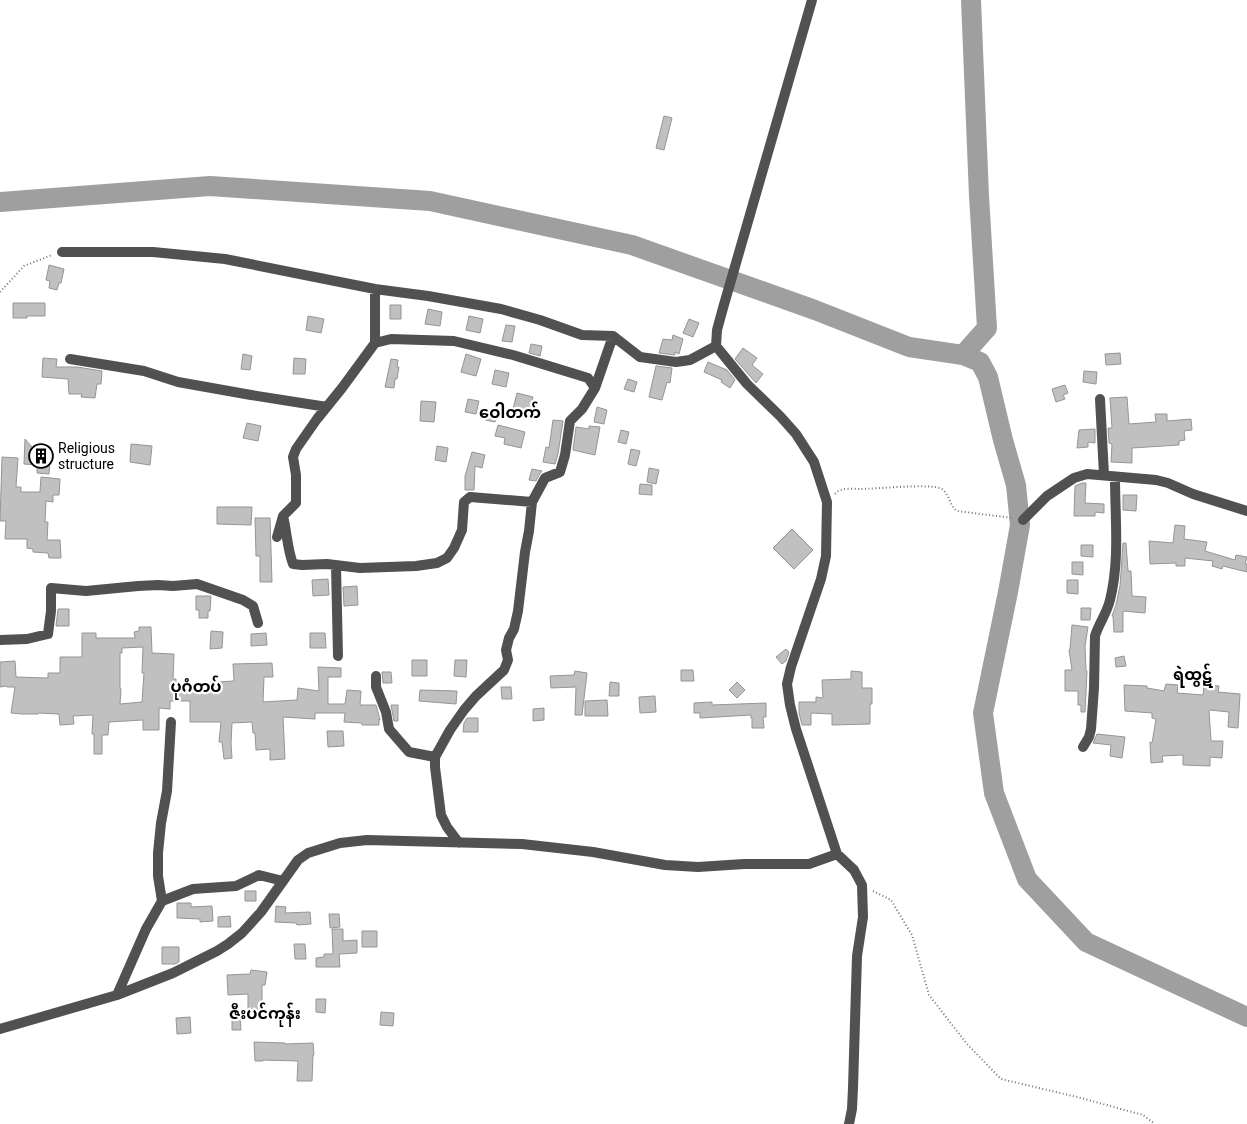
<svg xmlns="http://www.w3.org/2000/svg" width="1247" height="1124" viewBox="0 0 1247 1124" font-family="Roboto,'Noto Sans Myanmar',sans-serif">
  <rect width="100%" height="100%" fill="#fff"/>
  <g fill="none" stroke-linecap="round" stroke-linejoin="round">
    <path stroke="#9f9f9f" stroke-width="20" d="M0,202L210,186L430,201L632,245L815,310L909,347L963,355L987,328L979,196L971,0
      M963,355L980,362L988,377L1003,440L1016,485L1020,525L1008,592L983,713L994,793L1027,879L1086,942L1247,1017"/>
  </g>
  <path fill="#c0c0c0" stroke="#959595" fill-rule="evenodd" d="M664,116L672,118L664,150L656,148Z
    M49,265L64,269L61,283H59L57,290L49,288L50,281L46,280Z
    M13,303H45V316H27V318H13Z
    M390,305H401V319H390Z
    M428,309L442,312L440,326L425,324Z
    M308,316L324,319L321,333L306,330Z
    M469,316L483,319L480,333L466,330Z
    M689,319L699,323L693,337L683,333Z
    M506,325L515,326L512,342L502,341Z
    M673,335L683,339L679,354L675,352V355L659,353L663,339L672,340Z
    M531,344L542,346L540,356L529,353Z
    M743,348L757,358L752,365L763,374L756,383L735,359Z
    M1120,353L1121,364L1106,365L1105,354Z
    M243,354L252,356L250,370L241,369Z
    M466,354L481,359L476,376L461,372Z
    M43,358L57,359L56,367H77L102,371L101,384H97L95,398L81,397L82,394H69L68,379L42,377Z
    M294,358L306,359L305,374H293Z
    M391,359L398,360L397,367H399L397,379H395L394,388L385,387Z
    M708,362L727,370L735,380L730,388L721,382L722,380L704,372Z
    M656,366L672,368L670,383L667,382L662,400L649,397Z
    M495,370L509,373L506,387L492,384Z
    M1084,371L1097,372L1096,384L1083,382Z
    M628,379L637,382L634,392L624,389Z
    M1065,385L1068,393L1063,395L1065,399L1056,402L1052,389Z
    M517,393L533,397L529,413L513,409Z
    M1127,397L1129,424L1156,422L1155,414H1167V421L1191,419L1192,430L1184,431L1185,440L1179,441V445L1132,448V463L1111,462L1112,444L1109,443L1108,428H1112L1110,398Z
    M468,399L479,401L476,414L465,412Z
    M421,401L436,402L434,422L420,421Z
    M597,407L607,410L604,424L594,422Z
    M487,411L496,413L495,422L485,420Z
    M553,420L563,421L558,454L555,464L543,462L546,447L549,448Z
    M247,423L261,426L258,441L243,438Z
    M498,425L525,432L521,448L504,444L505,438L495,436Z
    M589,426L600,427L595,455L573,450L576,427L589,429Z
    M1095,429V443L1088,442V447L1077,448L1079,430Z
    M621,430L629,432L626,444L618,442Z
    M25,439L39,455V446L51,447L49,474L37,473V465L24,464Z
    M131,444L152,446L150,465L130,462Z
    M437,446L448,448L446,462L435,460Z
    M631,449L640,451L636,466L628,464Z
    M472,452L485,455L482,468L475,466L474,490H465V476Z
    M2,457L18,458L16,487H21V492H40L41,477L60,479L59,495H53V502L46,501L45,522H48L47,540H60L61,558H49L48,553L33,552V549L27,548V539H5L6,521H0Z
    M649,468L659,470L656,484L647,482Z
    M532,469L542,471L539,475L536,481L529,480Z
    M1082,483H1086L1085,503L1104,504V513L1095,512V516H1074L1075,486Z
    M640,484L652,485V495L639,494Z
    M1123,495H1137L1136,511L1123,510Z
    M217,507H252L251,525L217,524Z
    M255,518H270L272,582H260V556H256Z
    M1175,525L1185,526L1184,539L1207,542L1205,551L1235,560L1236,555L1247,557L1245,564H1247V572L1223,566L1222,569L1212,566L1213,561L1185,558V566H1176V563L1150,564L1149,541L1173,543Z
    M792,529L813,550L794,569L773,548Z
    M1123,543H1126L1128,571H1131L1132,596L1146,597L1145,613L1123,611V632H1114L1113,616H1112L1116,605L1120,586Z
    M1081,545H1093V557L1081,556Z
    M1072,562H1083V575L1072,574Z
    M328,579L329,595L313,596L312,580Z
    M1067,580H1078V594L1067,593Z
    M357,586L358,605L344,606L343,587Z
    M196,596H211L210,611H208V618H199V610H196Z
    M1081,608H1091L1090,620H1081Z
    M58,609H69V626H56Z
    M1072,625L1088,627L1085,646L1086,671H1087L1085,712H1081V705H1078V691H1065V670H1072L1069,650L1070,649Z
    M139,627H151L152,653L174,654L173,679H176V688L199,687L200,683L234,681L233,664L272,663L273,677H264L263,702L297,700L298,688L319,691L318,667L341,668V677H328V704H345L347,690L361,691L360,705H376L380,720L379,719V725H362V723L344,722L345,713H315V719L283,717L285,759L270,760V749L256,750L255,733H253L252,722L232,723L231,743L232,758L224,759L222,742H219L221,722H190V701H170V709L159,708V730H143V720L109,722L108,735H102V754H94V734H92L93,715L73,716L74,724L60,725L59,714L38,713V714H22L11,713L15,687H7V686L0,687V662L15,661L16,677L48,678V673H60V657H82V633H96V638H135L134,632L139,631ZM143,647L142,673H144L142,702L120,704L121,689L120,688V653H122V648Z
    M211,631L223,632L222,648L210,649Z
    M266,633L267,645L251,646V634Z
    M310,633H325L326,648H310Z
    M786,649L789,652L786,661L782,664L776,657Z
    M1124,656L1126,666L1116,667L1115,658Z
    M412,660H427V676H412Z
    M455,660H467L466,677L454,676Z
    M681,670H693L694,681H681Z
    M575,671L587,673L582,715H575L576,687L551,688L550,676L574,675Z
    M851,671L862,672V688H872V704H870V724L832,725V714L811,713V725H802L799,713V702H816V697L823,698L822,680L851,679Z
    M382,672H391L392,683H383Z
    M610,682L619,683V696H609Z
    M737,682L745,690L737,698L729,690Z
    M1166,684L1178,685L1177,693L1203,695L1204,685L1219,686L1218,692L1240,694L1238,728L1228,727L1229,712L1210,710L1209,711L1211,741H1223L1222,758L1210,757V766L1183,765V755L1162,756L1163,762L1151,763L1150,742L1152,743L1156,719L1152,718V713L1125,711L1124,685L1147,686V688L1164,691Z
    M501,687H511L512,699H502Z
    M420,690L457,691L456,704L419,701Z
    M655,696L656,712L640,713L639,697Z
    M607,700L608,716H585V701Z
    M712,702V705L766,703V717H763L764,728H752V718H751V715L700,718V713H694V703Z
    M391,705H398V721H394Z
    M544,708V720L533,721V709Z
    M467,718H478V732H463L464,723Z
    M327,731H343L344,746L328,747Z
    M1097,734L1125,737L1122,758L1110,756L1111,745L1093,743Z
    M245,891H256V901H245Z
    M177,903H191V907L212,906L213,921L200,922V919L177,918Z
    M276,906L286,907L285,913L310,912L311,924L297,925L296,923L275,922Z
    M329,914H339L340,927L330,928Z
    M230,916L231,927H218V917Z
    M332,929H343V941L357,940V953L339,954L340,967H316V958L324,957V954H333Z
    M362,931H377V947H362Z
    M294,944H305L306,959H295Z
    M162,947H179V962L175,964H162Z
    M251,970L267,972L265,985H262V1016L248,1015V994L228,995L227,975L250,974Z
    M316,999H326L325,1013L316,1012Z
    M381,1012L394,1013L393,1026L380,1025Z
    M240,1016L241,1030H232V1017Z
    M190,1017L191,1033L177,1034L176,1018Z
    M254,1042L285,1043V1044L313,1043L314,1055H313L312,1081H297L298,1061L263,1060V1061H255Z"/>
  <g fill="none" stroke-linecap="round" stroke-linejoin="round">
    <path stroke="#737373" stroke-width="2" stroke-dasharray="1 2.5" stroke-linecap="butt" d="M0,292L24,266L52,255
      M835,494C837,492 839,490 841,490C847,488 855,489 861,489C875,489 933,483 942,489C950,495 949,505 957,511L1013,518
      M873,891L891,900L912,935L929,995L967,1044L1001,1079L1081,1098L1143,1115L1155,1124"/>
    <path stroke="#515151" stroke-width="10" d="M812,0L723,308L717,330L716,346L747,384L780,416L796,434L814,462L827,502L826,556L821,579L791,667L787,684L790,705L796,729L837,854L854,870L862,885L863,917L857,956L853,1088L852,1109L849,1124
      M62,252H153L225,259L375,289L428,296L501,309L540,320L582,335L613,336L640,357L676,362L690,360L716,346
      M375,343V289
      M70,359L144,371L178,382L251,395L327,407
      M1100,399L1104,475
      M283,516C287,532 287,548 293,564L302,565L327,564L360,568L416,566L437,563L447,558L454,548L462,530L464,502L470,497L532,502L545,478L560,472L565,455L570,421L582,409L595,388L613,336
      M1023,520L1047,496L1074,478L1087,474L1156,480L1168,483L1193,494L1247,511
      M277,537L283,516L296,503V475L293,457L296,449L317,419L342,388L375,343L391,339L454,341L513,355L588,378L595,388
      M336,566L338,656
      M0,640L27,639L48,634L51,611V588L86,591L138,586L158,585L173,586L197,584L243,600L253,606L258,623
      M376,676V687L386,712L389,729L409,752L435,757V767L441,815L447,827L459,843
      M1083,747L1089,737L1091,729L1094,688L1095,636C1099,623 1107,613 1110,600C1120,560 1115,518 1115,477
      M435,757L450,730L464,710L476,696L504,670L508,660L506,650L509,638L514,629L518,611L525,552L529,531L532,502
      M162,901L158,876V853L161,823L167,791L171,722
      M117,995L146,929L162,901L193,889L236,886L259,875L283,881
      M0,1029L117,995L173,973L217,951L228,944L242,933L261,912L298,860L308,853L340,843L367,840L522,844L593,852L665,865L698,867L744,864H809L837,854"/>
  </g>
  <defs>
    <g id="building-ring" transform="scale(1.25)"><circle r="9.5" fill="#fff" stroke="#000" stroke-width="1.5"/><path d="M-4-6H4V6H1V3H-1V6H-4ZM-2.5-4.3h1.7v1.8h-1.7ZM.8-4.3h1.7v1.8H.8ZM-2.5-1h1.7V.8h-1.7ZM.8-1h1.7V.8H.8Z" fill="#000"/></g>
  </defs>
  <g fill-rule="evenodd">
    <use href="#building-ring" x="41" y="456"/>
  </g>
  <g text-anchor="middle" stroke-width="4.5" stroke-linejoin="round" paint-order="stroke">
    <g font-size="14" fill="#000" stroke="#fff" text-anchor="start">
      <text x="58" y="453">Religious<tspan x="58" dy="16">structure</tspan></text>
    </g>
    <g font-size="16" font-weight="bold" fill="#000" stroke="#fff">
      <text x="510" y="418">ဝေါတက်</text>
      <text x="1193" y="680">ရဲထွဋ်</text>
      <text x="196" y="692">ပုဂံတပ်</text>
      <text x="265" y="1019">ဇီးပင်ကုန်း</text>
    </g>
  </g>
</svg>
